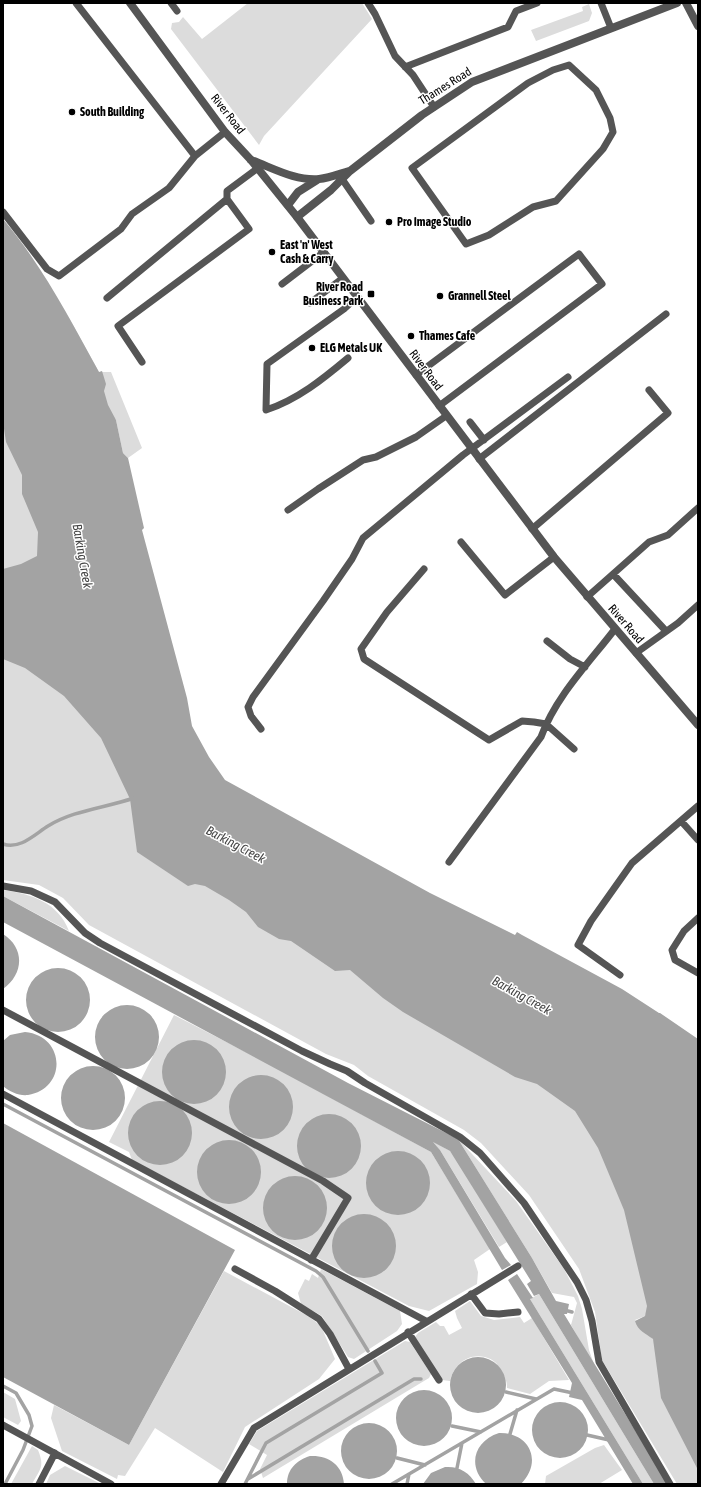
<svg xmlns="http://www.w3.org/2000/svg" width="701" height="1487" viewBox="0 0 701 1487" font-family="'Asap Condensed',sans-serif">
  <rect width="100%" height="100%" fill="#fff"/>
  <path fill="#dcdcdc" d="M248,3H362L372,19L264,136L259,145L171,29L172,23L179,22L183,17L202,39Z
    M589,4L592,13L589,21L536,41L531,30L583,11L582,7Z
    M68,316L99,372H111L142,448L128,458L123,453L116,420L103,406Z
    M3,321L58,534L3,618Z
    M3,620L571,1083L666,1267L645,1316L635,1320L653,1339L698,1417V1484H677L602,1360L595,1312L579,1269L529,1195L481,1143L464,1130L368,1076L354,1065L326,1054L89,925L63,898L39,885L3,880Z
    M3,890C31,894 58,902 69,931L3,896Z
    M174,1015L269,1064L431,1152L490,1249L474,1260L478,1272L477,1284L429,1311L409,1306L132,1160L129,1152L109,1142Z
    M458,1139L516,1201L564,1269L578,1296L582,1309L589,1350L595,1367L571,1325L577,1303L574,1297L552,1293L532,1258Z
    M432,1141L450,1151L456,1159L507,1242L499,1247L440,1150Z
    M321,1269L400,1311L402,1324L397,1331L354,1359L348,1357L322,1316L301,1304L298,1293L305,1279L309,1281L312,1274L318,1278Z
    M224,1271L308,1316L321,1326L335,1359L319,1379L245,1427L223,1472L155,1428L125,1476L118,1475L117,1479L62,1451L51,1418L54,1405L129,1445Z
    M539,1294L654,1484H643L530,1299Z
    M470,1301L481,1316L494,1320L520,1317L524,1323L532,1318L569,1380L549,1381L530,1394L507,1388C507,1381 505,1377 501,1371C499,1368 498,1365 496,1363C493,1360 489,1358 485,1357C467,1353 454,1365 450,1381L442,1380L415,1337L418,1333L436,1322L440,1326H444L449,1335L462,1328L457,1318L455,1311Z
    M405,1341L410,1342L431,1374L429,1378L263,1478L260,1469L267,1455L249,1444L257,1431Z
    M3,1392L15,1399L21,1421L18,1425L3,1417Z
    M604,1445L622,1470L599,1484H545L546,1476L595,1448Z
    M32,1446L38,1450C45,1467 40,1469 32,1484H11Z
    M65,1466L101,1484H46L50,1475Z"/>
  <path fill="#a3a3a3" d="M3,219C42,265 70,319 99,372L102,371L106,384L104,391L108,405L116,420L123,453L128,458L144,528L142,530L187,698L192,726L209,757L225,780L430,893L515,935L517,932L522,935L622,989L659,1013H660L698,1039V1470L661,1398L653,1339C645,1333 638,1331 635,1321L645,1316L647,1306L624,1210L598,1148L575,1111L537,1084L515,1077L403,1012L383,998L350,970L335,971L291,941L279,939L258,927L246,912L229,900L205,886L195,884L188,886L137,852L130,799L101,738L64,696L25,668L3,659V569L21,564L37,556L38,532L22,494V475L6,442L3,422Z
    M3,896L348,1083L458,1139L532,1258L556,1301L569,1304L567,1314H564L668,1484H654L539,1294L534,1296L527,1284L531,1281L450,1151L433,1142L440,1150L505,1258L511,1265L502,1270L431,1152L3,922Z
    M3,934C25,948 24,974 3,989Z
    M26 1000a32 32 0 1 1 64 0a32 32 0 1 1-64 0Z
    M95 1037a32 32 0 1 1 64 0a32 32 0 1 1-64 0Z
    M25,1032C66,1036 67,1089 28,1095C19,1096 10,1092 3,1086V1041L10,1035Z
    M162 1072a32 32 0 1 1 64 0a32 32 0 1 1-64 0Z
    M61 1098a32 32 0 1 1 64 0a32 32 0 1 1-64 0Z
    M229 1107a32 32 0 1 1 64 0a32 32 0 1 1-64 0Z
    M128 1133a32 32 0 1 1 64 0a32 32 0 1 1-64 0Z
    M297 1146a32 32 0 1 1 64 0a32 32 0 1 1-64 0Z
    M3,1123L235,1250L129,1445L3,1377Z
    M197 1172a32 32 0 1 1 64 0a32 32 0 1 1-64 0Z
    M366 1183a32 32 0 1 1 64 0a32 32 0 1 1-64 0Z
    M263 1208a32 32 0 1 1 64 0a32 32 0 1 1-64 0Z
    M332 1246a32 32 0 1 1 64 0a32 32 0 1 1-64 0Z
    M517,1274L533,1298L530,1299L643,1484H633L582,1400L569,1397L572,1383L508,1280Z
    M450 1385a28 28 0 1 1 56 0a28 28 0 1 1-56 0Z
    M396 1418a28 28 0 1 1 56 0a28 28 0 1 1-56 0Z
    M532 1430a28 28 0 1 1 56 0a28 28 0 1 1-56 0Z
    M341 1451a28 28 0 1 1 56 0a28 28 0 1 1-56 0Z
    M499,1433C530,1432 543,1462 521,1484H486C467,1466 474,1441 499,1433Z
    M310,1456C328,1455 343,1465 344,1484H287C287,1469 297,1460 310,1456Z
    M445,1467C459,1466 469,1472 476,1484H423L431,1473Z"/>
  <g fill="none" stroke-linecap="round" stroke-linejoin="round">
    <path stroke="#a3a3a3" stroke-width="3.5" d="M3,844C20,850 35,834 48,826C74,810 105,808 134,798
      M3,1104L316,1271L323,1277L368,1351
      M564,1310L572,1312
      M3,1386L16,1393L29,1415L32,1426L23,1450L5,1484
      M506,1392L536,1399
      M452,1426L481,1432
      M510,1434L517,1410
      M587,1435L609,1440
      M397,1458L425,1465
      M457,1468L462,1443
      M248,1479L414,1379H421
      M245,1484L266,1443L382,1373L375,1361
      M392,1484L554,1389L573,1393
      M407,1484L409,1474"/>
    <path stroke="#555" stroke-width="7" d="M76,3L195,156
      M171,3L177,11
      M368,3L375,14L395,56L413,75L434,107
      M601,3L611,28
      M569,65L596,90L610,118L613,132L603,149L556,201L533,207L489,235L466,244L412,168L528,83L553,70Z
      M405,67L508,27L516,11L537,3
      M342,179L371,221
      M3,212L47,269L59,276L121,229L132,214L169,188L195,156L225,132
      M282,284L324,252
      M107,298L227,199
      M310,303L343,278
      M348,358C323,379 297,400 266,410L267,364L344,309L357,297
      M142,362L118,326L249,229L227,199V191L258,168
      M416,375L579,254L602,284L439,406
      M470,422L484,440
      M479,459L666,314
      M288,510L318,489L363,460L376,457L416,437L446,416
      M532,529L668,413L649,390
      M461,542L505,595L554,557
      M424,569L387,612L361,649L364,659L489,740L522,721L534,722L546,724L574,749
      M587,597L613,574
      M666,631L613,574L649,542L668,535L698,508
      M547,641L570,659L585,667
      M636,653L678,623L698,605
      M261,729L251,716L248,707L253,697L323,601L352,559L363,538L463,455L568,377
      M681,821L698,840
      M449,862L541,737C556,696 589,663 615,629
      M3,886L31,891L55,902L85,933L100,943L302,1051L330,1064L347,1071L365,1083L460,1137L480,1153L524,1203L577,1282L586,1300L592,1321L599,1362L670,1484
      M698,918L684,931L672,950L675,960L698,973
      M620,975L578,945L591,921L632,863L698,806
      M3,1010L323,1181L348,1198L311,1260
      M3,1094L426,1321
      M235,1269L275,1291L319,1319L330,1334L349,1369
      M471,1294L485,1313L499,1314L518,1312
      M408,1332L439,1380
      M3,1425L111,1484
      M39,1484L55,1453
      M221,1484L254,1428L518,1266"/>
    <path stroke="#555" stroke-width="8" d="M686,3L698,26
      M251,160C273,168 295,181 319,179C329,178 339,174 349,171
      M288,205L298,192L317,180
      M297,217L331,190L350,171L422,115L472,82L677,3"/>
    <path stroke="#555" stroke-width="8" d="M130,3L225,132L251,160L297,217L554,557L698,725"/>
  </g>
  <g fill="#000" stroke="#fff" stroke-width="1.5">
    <circle cx="72" cy="112" r="4"/>
    <circle cx="389" cy="222" r="4"/>
    <circle cx="272" cy="252" r="4"/>
    <rect x="367" y="290" width="8" height="8" rx="2"/>
    <circle cx="440" cy="296" r="4"/>
    <circle cx="411" cy="336" r="4"/>
    <circle cx="312" cy="348" r="4"/>
  </g>
  <g text-anchor="middle" stroke-width="3" stroke-linejoin="round" paint-order="stroke">
    <g font-size="12" fill="#000" stroke="#fff">
      <text transform="translate(445 86) rotate(-32)" y="4">Thames Road</text>
      <text transform="translate(228 114) rotate(52)" y="4">River Road</text>
      <text transform="translate(426 370) rotate(53)" y="4">River Road</text>
      <text transform="translate(626 624) rotate(49)" y="4">River Road</text>
    </g>
    <g font-size="12" font-weight="bold" fill="#000" stroke="#fff" text-anchor="start">
      <text x="80" y="116">South Building</text>
      <text x="397" y="226">Pro Image Studio</text>
      <text x="280" y="249">East 'n' West<tspan x="280" dy="14">Cash &amp; Carry</tspan></text>
      <text x="363" y="291" text-anchor="end">River Road<tspan x="363" dy="14">Business Park</tspan></text>
      <text x="448" y="300">Grannell Steel</text>
      <text x="419" y="340">Thames Cafe</text>
      <text x="320" y="352">ELG Metals UK</text>
    </g>
    <g font-size="13" font-style="italic" fill="#444" stroke="#fff">
      <text transform="translate(83 556) rotate(80)" y="5">Barking Creek</text>
      <text transform="translate(236 844) rotate(28)" y="5">Barking Creek</text>
      <text transform="translate(522 995) rotate(29)" y="5">Barking Creek</text>
    </g>
  </g>
  <rect width="701" height="1487" fill="none" stroke="#000000" stroke-width="8"/>
</svg>
